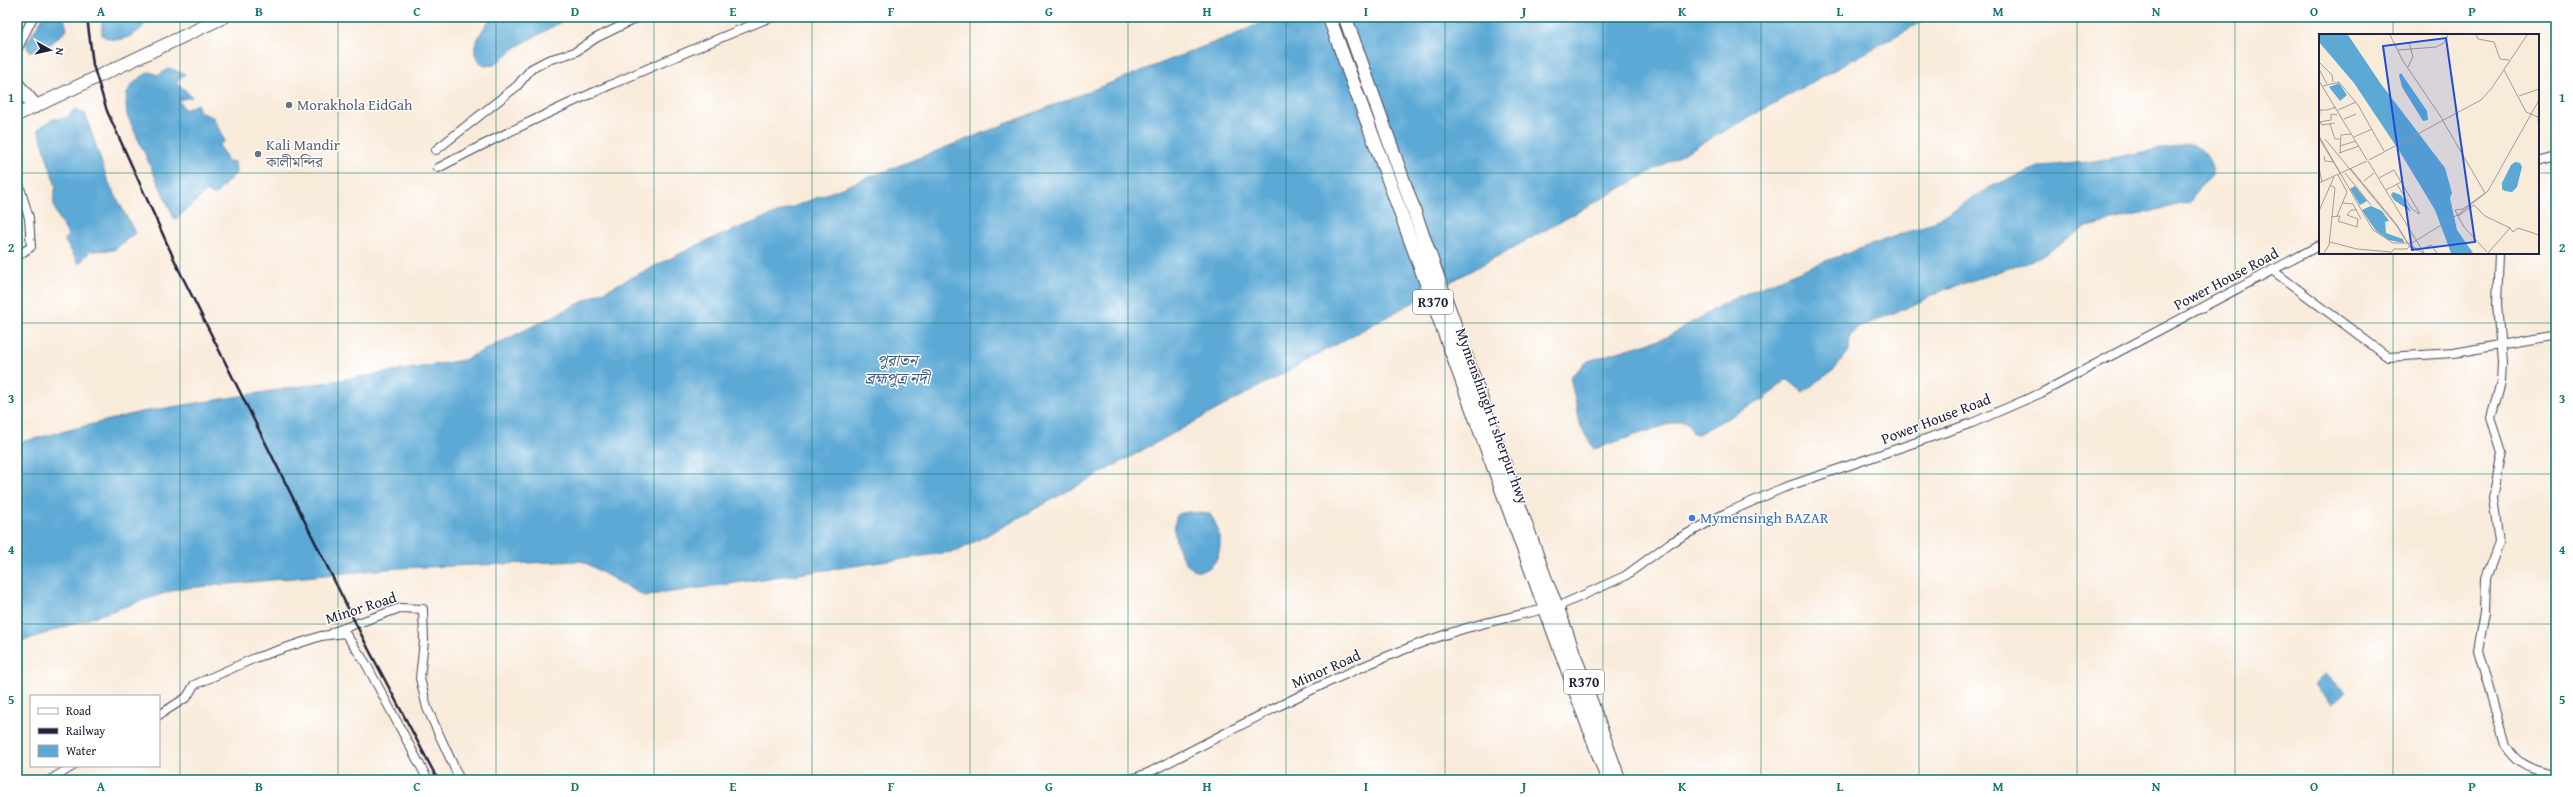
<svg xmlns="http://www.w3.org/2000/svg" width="2573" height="797" viewBox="0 0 2573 797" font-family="'Gentium Book Plus','Noto Serif Bengali',serif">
  <rect width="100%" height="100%" fill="#fff"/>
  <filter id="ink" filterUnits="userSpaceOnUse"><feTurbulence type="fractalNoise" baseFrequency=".025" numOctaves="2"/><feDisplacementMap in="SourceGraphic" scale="8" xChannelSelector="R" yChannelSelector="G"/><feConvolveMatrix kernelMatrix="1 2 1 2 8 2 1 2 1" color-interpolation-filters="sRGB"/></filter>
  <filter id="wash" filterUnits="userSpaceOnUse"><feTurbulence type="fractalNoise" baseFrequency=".012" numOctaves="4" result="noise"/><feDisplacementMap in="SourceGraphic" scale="16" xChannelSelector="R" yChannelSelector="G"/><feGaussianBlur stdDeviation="0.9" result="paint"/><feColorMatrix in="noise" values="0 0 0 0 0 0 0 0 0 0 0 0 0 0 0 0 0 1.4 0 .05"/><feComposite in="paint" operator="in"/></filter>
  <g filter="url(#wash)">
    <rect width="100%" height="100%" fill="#f9ebda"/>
    <path fill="#5ca9d5" stroke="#3f6688" d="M43,17H64L67,30L46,48L34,53L29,51L26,44Z
      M102,17H148C143,34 118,47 102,35Z
      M491,17H561V22L516,47L494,65L485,66C463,52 481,34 491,17Z
      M1272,17H1930L1540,233L958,551L644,596L582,561L399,568L177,589L17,643V443L141,412L464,360L706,241L1241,32Z
      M169,68L185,74L176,81L192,97L178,100L185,110L197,104L201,113L213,117L225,141L219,145L228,161L235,162L236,173L214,196L207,191L175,220L127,115C124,90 128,85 149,72L159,75Z
      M75,109L85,113L107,179L135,233L114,250L90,251L79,264L65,241L68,235C59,219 49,205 56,187L38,129L53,119L66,118Z
      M2187,144C2201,145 2213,160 2213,175L2199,188L2190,202L2087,227L2039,258L1944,290L1909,307L1857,328L1850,336L1849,351L1835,369L1803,392L1787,379L1767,397L1698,434L1693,433L1688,423L1681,420L1594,449L1581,428L1570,377L1588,361L1667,337L1728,301L1809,267L1932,223L1990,187L2041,166L2089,162Z
      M1187,512L1210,514C1241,559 1192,599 1177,544C1174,536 1173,521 1178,514Z
      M2326,673L2345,692L2332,704L2315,685Z"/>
  </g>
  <g filter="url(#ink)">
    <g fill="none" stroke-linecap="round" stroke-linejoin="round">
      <g stroke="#424053" stroke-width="10">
        <path id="minor" d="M17,50L33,17
          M436,150L517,86L531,69L548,60L575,52L596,38L639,17
          M2538,162L2556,157
          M438,168C546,111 658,63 771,17
          M17,178L29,218L31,247L17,256
          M2499,253L2497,305L2502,363L2501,382L2491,418L2502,452L2493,498L2499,543L2486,578L2485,613L2478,650L2505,745C2523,771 2530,766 2556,777
          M2272,270L2388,357L2454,353L2556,335
          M1557,607L1625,576L1670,543L1726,513L1783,488L1972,423L2041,393L2320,245
          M333,632L400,608L423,609L424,641L420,678L427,708L460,780
          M159,715L187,697L194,685L255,658L321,636L345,633L365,662L428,780
          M50,780L73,766
          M1129,780L1148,773C1246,723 1343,669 1447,634C1479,623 1512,617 1544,609"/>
      </g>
      <g stroke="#424053" stroke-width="14">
        <path id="secondary" d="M17,115L224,17"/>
      </g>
      <g stroke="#424053" stroke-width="15">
        <path id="primary" d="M1329,17L1608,780
          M1345,17L1547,584L1557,607L1619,780"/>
      </g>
      <g stroke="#424053" stroke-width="16">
        <path id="trunk" d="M17,85L35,106"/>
      </g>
      <use href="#minor" stroke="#fff" stroke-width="8"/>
      <use href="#secondary" stroke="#fff" stroke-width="12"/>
      <use href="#primary" stroke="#fff" stroke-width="13"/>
      <use href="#trunk" stroke="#fff" stroke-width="14"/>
      <path stroke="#22223b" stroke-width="2.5" d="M87,17L93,65L107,111L179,270L368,648L438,780"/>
    </g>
  </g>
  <path fill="none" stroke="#0f766e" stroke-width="1" stroke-opacity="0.55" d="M180,17V780M338,17V780M496,17V780M654,17V780M812,17V780M970,17V780M1128,17V780M1286,17V780M1445,17V780M1603,17V780M1761,17V780M1919,17V780M2077,17V780M2235,17V780M2393,17V35M17,173H2320M2538,173H2556M2393,253V780M17,323H2556M17,474H2556M17,624H2556"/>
  <g fill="#6b7280" stroke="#fff" stroke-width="1.5">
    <circle cx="289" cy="105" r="4"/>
    <circle cx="258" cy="154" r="4"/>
  </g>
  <circle fill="#3f7fe0" stroke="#fff" stroke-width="1.5" cx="1692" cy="518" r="4"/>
  <g text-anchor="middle" stroke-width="3" stroke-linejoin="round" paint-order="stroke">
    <g fill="#fff" stroke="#646476" stroke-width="1">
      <rect x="1413" y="290" width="40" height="24" rx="3"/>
      <rect x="1564" y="670" width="40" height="24" rx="3"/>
    </g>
    <g font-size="14" font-weight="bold" fill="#22223b">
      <text x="1433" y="307">R370</text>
      <text x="1584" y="687">R370</text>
    </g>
    <g font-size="15" fill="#5b616d" stroke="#fff" text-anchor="start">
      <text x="297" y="110">Morakhola EidGah</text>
      <text x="266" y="150">Kali Mandir<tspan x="266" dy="17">কালীমন্দির</tspan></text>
    </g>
    <g font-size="15" fill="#22223b" stroke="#fff">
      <text transform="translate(2226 279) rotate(-28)" y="5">Power House Road</text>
      <text transform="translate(1492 416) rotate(70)" y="5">Mymenshingh ti sherpur hwy</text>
      <text transform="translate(1936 419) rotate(-21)" y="5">Power House Road</text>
      <text transform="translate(361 608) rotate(-18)" y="5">Minor Road</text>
      <text transform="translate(1326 669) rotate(-24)" y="5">Minor Road</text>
    </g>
    <g font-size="15" fill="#366cbe" stroke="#fff" text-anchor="start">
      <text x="1700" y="523">Mymensingh BAZAR</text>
    </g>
    <g font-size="16" font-style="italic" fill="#3c5f80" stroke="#fff">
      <text x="897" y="366">পুরাতন<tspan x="897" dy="18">ব্রহ্মপুত্র নদী</tspan></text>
    </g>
  </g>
  <g transform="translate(2319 34)">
    <rect width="220" height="220" fill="#f9ebda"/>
    <path d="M0,1H29L62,50L126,134L133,159L131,164L138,196L154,219H132L116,176L81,118L35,49L0,8ZM82,39L108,77L109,86L104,87L83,53L80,41ZM20,49L28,61L21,67L10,53ZM196,128L201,129L203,133L198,153L193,158L186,157L183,155V149L192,131ZM36,152L48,167L41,171L31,155ZM74,158L82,161L92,178L75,166L72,161ZM52,172L63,177L70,187L66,188L67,199L84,205L85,209L70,206L57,197L43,176Z" fill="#5ca9d5"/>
    <path fill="none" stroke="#a39b9a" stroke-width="1" d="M71,1L84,27L124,86M157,1L159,5L175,8L181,25L190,26M79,16L117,13L125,9L129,1M0,28L13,41L14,48M89,33L94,23L90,8M0,35L8,50M185,36L207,78L219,83L220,99M0,47L48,126M4,52L20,48L39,71L65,117M200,62L220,55M0,76H8L17,73M19,76L37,68M25,85L37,80M124,87L166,159L144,175L136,176L139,182M0,88L12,86V80L18,81M0,88L1,76M1,88L3,91L16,89M11,90L16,105H21M0,102L54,196L74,209H93L140,180L169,157L220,66M35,103L53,95M0,104L21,139M6,105L77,191L91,213L105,219M21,112L37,107M20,119L40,112M21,119L22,101L32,100M5,122L6,127L15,128M50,126L162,66L172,55L208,1M49,127L105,219M0,134L3,148M32,135L78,191L90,211L98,215M26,139L52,171M60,144L75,136L101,180M45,147L55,139M0,149L48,127M78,150L92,174L100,180M67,156L82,148M24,169L34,170L42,185M0,177L15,143M18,182L28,158L19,141M12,183L21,182L19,187L38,193L39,185L28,181L32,176H37M191,194L194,198L199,194L220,201M11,208L38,215L72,218M103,215L112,211L118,219M168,218L145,193L139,182L155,171L166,182L191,194L169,219M5,219L10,211L16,154L11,151M72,219L75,215H88L91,212"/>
    <path fill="#1d4ed8" fill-opacity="0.15" stroke="#1d4ed8" stroke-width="2" d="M127,4L156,208L93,216L64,12Z"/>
    <rect width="220" height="220" fill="none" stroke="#22223b" stroke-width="2"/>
  </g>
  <rect width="2573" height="797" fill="none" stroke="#fff" stroke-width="44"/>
  <rect x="30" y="695" width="130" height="72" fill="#ffffff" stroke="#a7a7b1"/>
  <rect x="38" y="708" width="20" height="6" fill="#ffffff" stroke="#a7a7b1"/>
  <text x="66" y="715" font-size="12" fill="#22223b">Road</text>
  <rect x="38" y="728" width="20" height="6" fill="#22223b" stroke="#a7a7b1"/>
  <text x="66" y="735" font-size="12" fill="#22223b">Railway</text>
  <rect x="38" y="745" width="20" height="12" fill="#5ca9d5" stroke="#a7a7b1"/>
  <text x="66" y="755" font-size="12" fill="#22223b">Water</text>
  <g transform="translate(50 50) rotate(98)" stroke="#ffffff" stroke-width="3" paint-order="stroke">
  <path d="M0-3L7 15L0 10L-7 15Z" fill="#22223b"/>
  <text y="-6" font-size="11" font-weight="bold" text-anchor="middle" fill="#22223b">N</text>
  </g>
  <rect x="22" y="22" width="2529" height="753" fill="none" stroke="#0f766e" stroke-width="1.5"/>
  <g font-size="13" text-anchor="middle" font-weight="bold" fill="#0f766e">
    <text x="101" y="16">A</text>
    <text x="259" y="16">B</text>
    <text x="417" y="16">C</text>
    <text x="575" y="16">D</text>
    <text x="733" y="16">E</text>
    <text x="891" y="16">F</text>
    <text x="1049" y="16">G</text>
    <text x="1207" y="16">H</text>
    <text x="1366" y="16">I</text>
    <text x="1524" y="16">J</text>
    <text x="1682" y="16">K</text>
    <text x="1840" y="16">L</text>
    <text x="1998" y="16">M</text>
    <text x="2156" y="16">N</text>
    <text x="2314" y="16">O</text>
    <text x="2472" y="16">P</text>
    <text x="11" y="102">1</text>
    <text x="2562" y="102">1</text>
    <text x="11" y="252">2</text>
    <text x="2562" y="252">2</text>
    <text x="11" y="403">3</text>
    <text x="2562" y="403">3</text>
    <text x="11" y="554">4</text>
    <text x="2562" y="554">4</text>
    <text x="11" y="704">5</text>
    <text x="2562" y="704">5</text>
    <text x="101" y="791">A</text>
    <text x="259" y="791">B</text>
    <text x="417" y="791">C</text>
    <text x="575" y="791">D</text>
    <text x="733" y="791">E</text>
    <text x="891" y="791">F</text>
    <text x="1049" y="791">G</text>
    <text x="1207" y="791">H</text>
    <text x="1366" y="791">I</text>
    <text x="1524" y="791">J</text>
    <text x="1682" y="791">K</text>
    <text x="1840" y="791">L</text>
    <text x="1998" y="791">M</text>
    <text x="2156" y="791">N</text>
    <text x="2314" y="791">O</text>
    <text x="2472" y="791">P</text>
  </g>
</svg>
